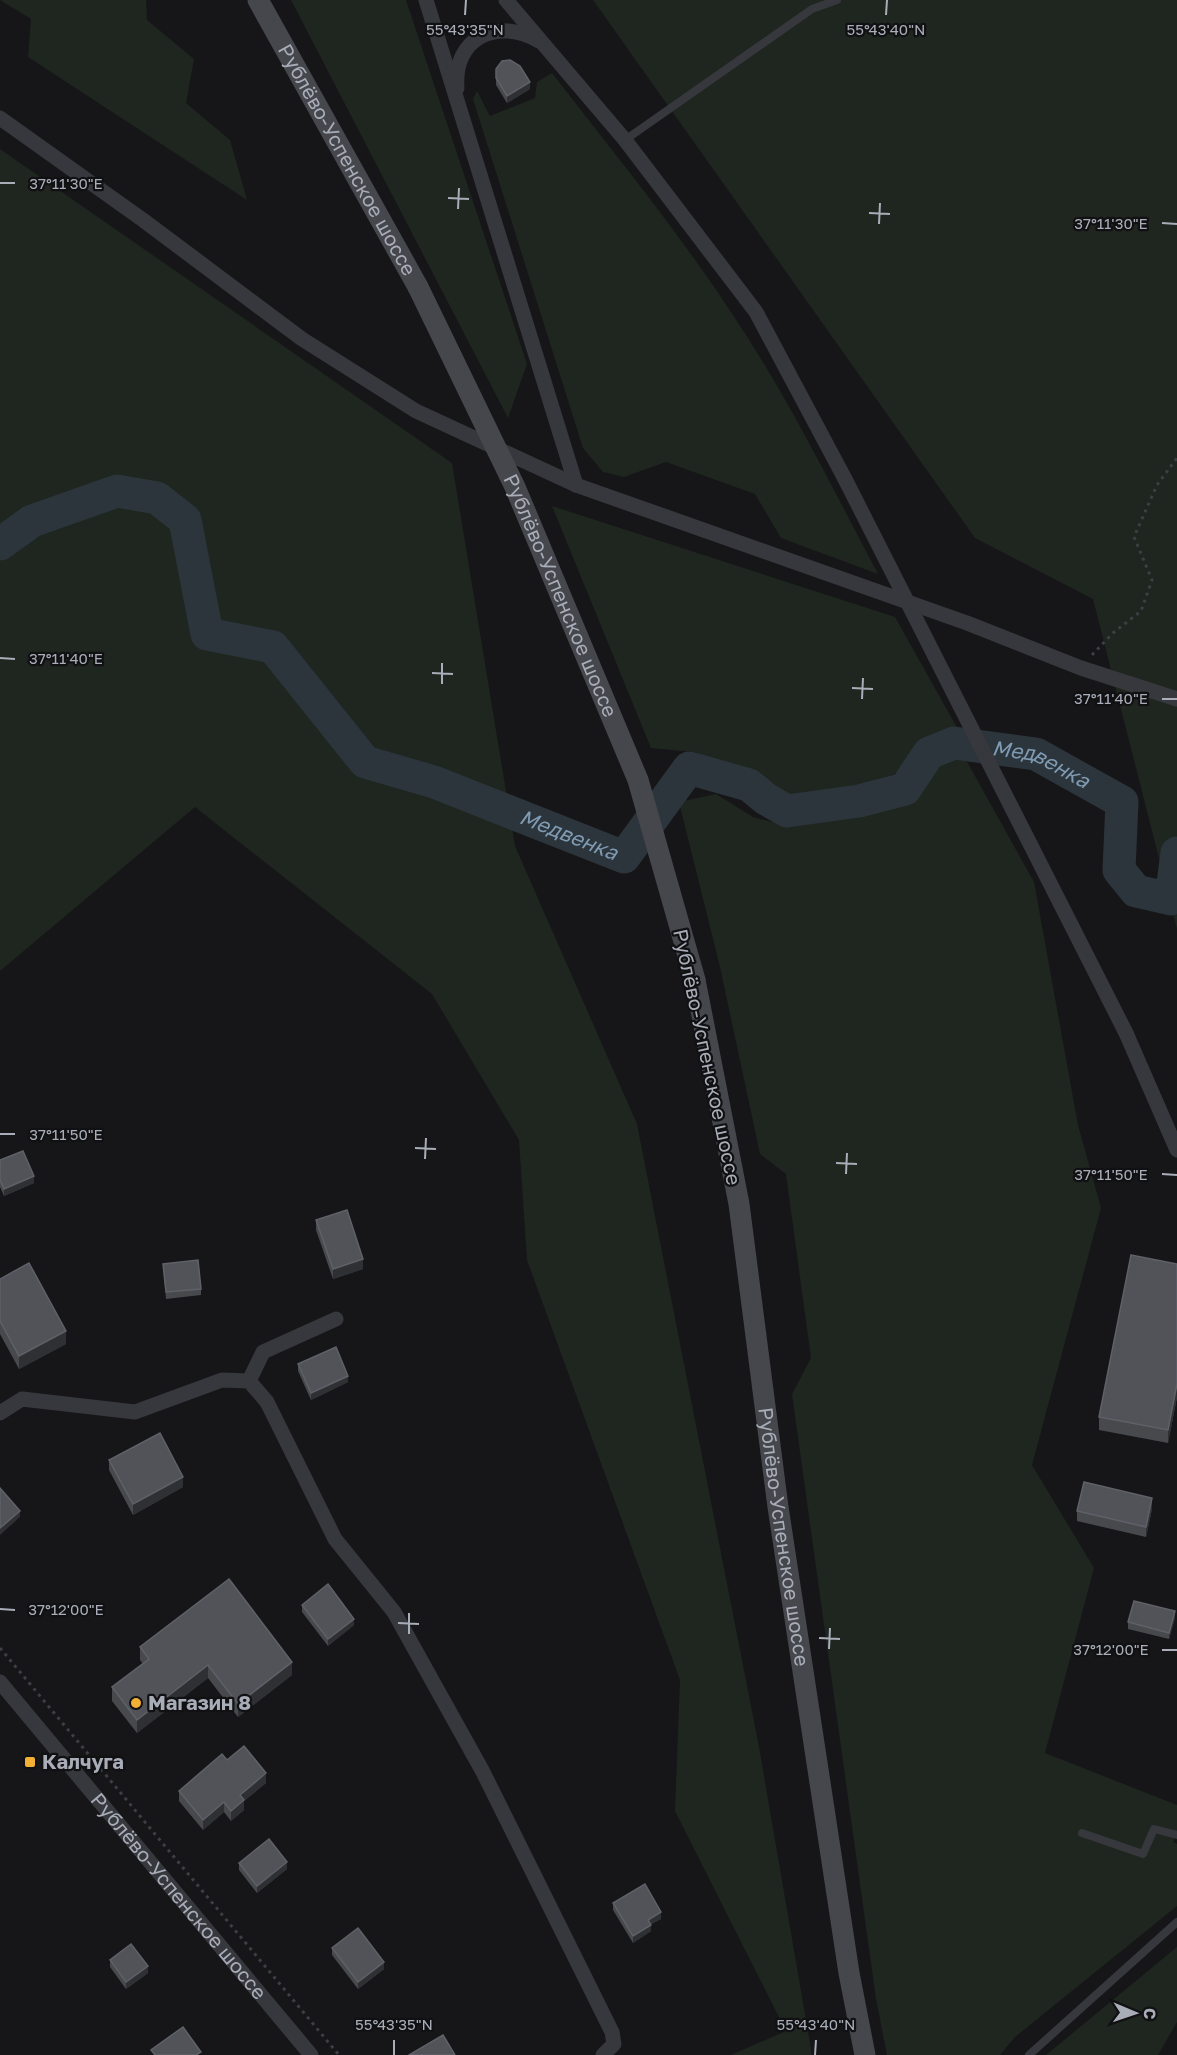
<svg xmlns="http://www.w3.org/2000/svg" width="1177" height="2055" viewBox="0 0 1177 2055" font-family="'Golos Text',sans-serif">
  <rect width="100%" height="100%" fill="#161618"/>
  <path fill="#1e261f" d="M0,0H146L147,20L194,59L186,103L230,140L247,200L28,57L31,19Z
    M291,0H406L527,364L508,418Z
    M593,0H1177V929L1093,599L975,538Z
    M552,73C618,158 686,241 744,332C794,409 835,493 878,574L781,538L755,494L666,462L624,477L603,472L583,448L473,99L477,91L490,116L535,98L537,82Z
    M0,149L452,463L515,846L637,1124L759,1747L812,2055H731L786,2031L675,1811L680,1680L527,1260L519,1140L432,994L195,807L0,971Z
    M552,506L895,617L959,731L927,743L893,775L799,801L695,752L651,748Z
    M965,758L1034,882L1078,1125L1101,1208L1032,1465L1094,1568L1045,1753L1177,1805V1834L1173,1842L1177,1844V1906L1015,2037L1000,2055H887L876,1999L792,1394L811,1358L786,1174L760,1154L720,967L679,802L716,794L753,817L791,827L911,800L940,762Z
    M1177,1947V2022L1158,2055H1046Z"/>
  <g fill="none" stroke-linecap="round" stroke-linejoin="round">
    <path stroke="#2c353c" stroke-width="33" id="s1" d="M0,544L32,521L117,491L157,498L185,520L207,634L273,647L365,762L434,782L624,857L689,768L749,785L766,799L787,811L859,801L905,789L929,753L954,743L1036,754L1122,802L1119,870L1136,891L1171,899L1177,853"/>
    <path stroke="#3d3f44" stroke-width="3" stroke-dasharray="3 4.5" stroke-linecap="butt" d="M1092,655L1113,633L1141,611L1152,580L1134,537L1157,485L1177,458
      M0,1648L339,2055"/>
    <path stroke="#37383d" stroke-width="8" d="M625,140L812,9L837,0
      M1082,1833L1143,1854L1154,1829L1177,1835
      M1029,2055L1177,1922"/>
    <g stroke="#37383d" stroke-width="15">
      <path d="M426,0L576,485"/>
      <path d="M506,0L625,140L756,312L845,479"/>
      <path d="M457,88C453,37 498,17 539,41"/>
      <path d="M0,118L143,220L302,339L416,411L576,485L967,623L1081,668L1177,699"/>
      <path d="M1126,1033L1177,1150"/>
      <path d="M249,1381L263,1352L336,1319"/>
      <path d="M0,1413L22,1399L135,1412L222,1380L249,1381L267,1402L335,1539L394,1612L483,1772L612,2032L614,2044L603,2055"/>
      <path id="s2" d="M0,1682L311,2055"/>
    </g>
    <g stroke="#45474d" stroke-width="21">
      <path id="s3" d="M258,0L418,287"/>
      <path id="s4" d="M695,980L739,1204L778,1507L849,1973L865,2055"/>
    </g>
    <path stroke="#37383d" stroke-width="15" d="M845,479L1126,1033"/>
    <path stroke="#45474d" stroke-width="21" id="s5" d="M418,287L515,487L638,780L695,980"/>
  </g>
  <path fill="#47494d" d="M496,69L530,89L507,103L496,85Z
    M0,1160L34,1183L4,1196L0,1187Z
    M316,1220L363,1269L333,1279L316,1230Z
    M163,1264L201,1289V1295L166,1299Z
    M1177,1264V1397L1168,1443L1099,1430V1417Z
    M0,1279L66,1344L19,1369L0,1334Z
    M298,1364L348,1382L311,1400L298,1371Z
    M109,1460L183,1487L133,1515L109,1470Z
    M1152,1509L1146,1537L1077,1521V1511Z
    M302,1605L354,1625L328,1646L302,1612Z
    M1175,1618L1169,1639L1128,1629V1622Z
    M140,1647L292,1675L238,1717L208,1678L137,1733L112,1701V1687L143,1664L140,1660Z
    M227,1760L266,1783L244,1801V1810L231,1821L224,1812L203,1830L179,1801V1791Z
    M239,1863L287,1869L257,1893L239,1870Z
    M613,1903L661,1919L651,1924V1931L633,1943L613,1910Z
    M332,1948L384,1969L358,1989L332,1955Z
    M110,1960L148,1973L126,1989L110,1967Z"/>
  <path fill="#2f3033" d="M530,82V89L507,103V96Z
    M34,1176V1183L4,1196V1189Z
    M363,1259V1269L333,1279V1269Z
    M66,1331V1344L19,1369V1356Z
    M348,1376V1382L311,1400V1393Z
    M1177,1384V1397L1168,1443V1430Z
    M183,1477V1487L133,1515V1504Z
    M1152,1498V1509L1146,1537V1527Z
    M20,1511V1517L0,1535V1528Z
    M1175,1611V1618L1169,1639V1633Z
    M354,1619V1625L328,1646V1639Z
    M292,1662V1675L238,1717V1704Z
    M208,1665V1678L137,1733V1720Z
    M266,1773V1783L244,1801V1810L231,1821V1811L240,1795Z
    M224,1802V1812L203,1830V1820Z
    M287,1862V1869L257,1893V1886Z
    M661,1912V1919L648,1926V1920Z
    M651,1925V1931L633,1943V1936Z
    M384,1962V1969L358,1989V1982Z
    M148,1966V1973L126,1989V1982Z"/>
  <path fill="#525359" stroke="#5f6168" stroke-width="1.5" d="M510,60L520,66L530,82L507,96L496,78V69L502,61Z
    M23,1151L34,1176L4,1189L0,1180V1160Z
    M347,1210L363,1259L333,1269L316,1220Z
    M1131,1255L1177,1264V1384L1168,1430L1099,1417Z
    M198,1260L201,1289L166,1292L163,1264Z
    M29,1263L66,1331L19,1356L0,1321V1279Z
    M336,1347L348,1376L311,1393L298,1364Z
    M160,1433L183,1477L133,1504L109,1460Z
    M1084,1482L1152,1498L1146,1527L1077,1511Z
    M0,1488L20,1511L0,1528Z
    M229,1579L292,1662L238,1704L208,1665L137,1720L112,1687L149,1659L140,1647Z
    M328,1584L354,1619L328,1639L302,1605Z
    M1134,1601L1175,1611L1169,1633L1128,1622Z
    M244,1746L266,1773L240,1795L244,1800L231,1811L224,1802L203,1820L179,1791L222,1754L227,1760Z
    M269,1839L287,1862L257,1886L239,1863Z
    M645,1884L661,1912L648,1920L651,1925L633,1936L613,1903Z
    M358,1928L384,1962L358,1982L332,1948Z
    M131,1944L148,1966L126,1982L110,1960Z
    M183,2027L201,2052L196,2055H155L151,2050Z
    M443,2035L455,2055H409Z"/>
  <path fill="none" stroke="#a8adb8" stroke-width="2" d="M465,15L466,0M886,15L887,0M0,183H15M448,198L469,199M458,209L459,188M869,213L890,214M1162,223L1177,224M879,224L880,203M0,658L15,659M432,673L453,674M442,684V663M852,688L873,689M862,699L863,678M1162,699H1177M0,1134H15M415,1148L436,1149M425,1159L426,1138M836,1163L857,1164M846,1174L847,1153M1162,1174L1177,1175M0,1609L15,1610M398,1623L419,1624M409,1634V1613M819,1638L840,1639M829,1649L830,1628M1162,1650H1177M394,2055V2040M815,2055L816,2040"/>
  <g fill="#f2b134" stroke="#111113" stroke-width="2">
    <circle cx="136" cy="1703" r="6"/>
    <rect x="24" y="1756" width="12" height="12" rx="3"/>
  </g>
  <g text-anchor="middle" stroke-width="4.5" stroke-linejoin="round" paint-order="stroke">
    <g font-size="20" fill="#a8adb8" stroke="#111113">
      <text dy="7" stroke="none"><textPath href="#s3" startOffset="183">Рублёво-Успенское шоссе</textPath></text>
      <text dy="7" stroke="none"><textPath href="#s5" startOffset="340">Рублёво-Успенское шоссе</textPath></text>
      <text transform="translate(707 1057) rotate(78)" y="7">Рублёво-Успенское шоссе</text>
      <text dy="7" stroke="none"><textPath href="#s4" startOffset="564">Рублёво-Успенское шоссе</textPath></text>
      <text dy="7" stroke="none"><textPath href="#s2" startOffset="279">Рублёво-Успенское шоссе</textPath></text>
    </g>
    <g font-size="20" font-weight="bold" fill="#a8adb8" stroke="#111113" text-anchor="start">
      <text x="148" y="1710">Магазин 8</text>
      <text x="42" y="1769">Калчуга</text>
    </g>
    <g font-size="21" font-style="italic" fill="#7f9bb3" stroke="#111113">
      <text dy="7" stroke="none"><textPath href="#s1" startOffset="1312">Медвенка</textPath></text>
      <text dy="7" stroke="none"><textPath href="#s1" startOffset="753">Медвенка</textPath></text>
    </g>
  </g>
  <g font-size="15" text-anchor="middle" fill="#a8adb8" stroke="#111113" stroke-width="4.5" stroke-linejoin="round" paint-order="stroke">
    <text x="465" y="35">55°43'35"N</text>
    <text x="886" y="35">55°43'40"N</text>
    <text x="66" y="189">37°11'30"E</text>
    <text x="1111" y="229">37°11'30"E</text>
    <text x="66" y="664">37°11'40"E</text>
    <text x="1111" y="704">37°11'40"E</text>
    <text x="66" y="1140">37°11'50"E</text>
    <text x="1111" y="1180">37°11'50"E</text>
    <text x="66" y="1615">37°12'00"E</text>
    <text x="1111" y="1655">37°12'00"E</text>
    <text x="394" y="2030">55°43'35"N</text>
    <text x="816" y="2030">55°43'40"N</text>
  </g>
  <g transform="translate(1135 2013) rotate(92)" stroke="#111113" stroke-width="4.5" paint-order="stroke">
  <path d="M0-4.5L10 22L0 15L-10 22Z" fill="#a8adb8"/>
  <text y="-9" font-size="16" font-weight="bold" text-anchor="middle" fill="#a8adb8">С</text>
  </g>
</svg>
